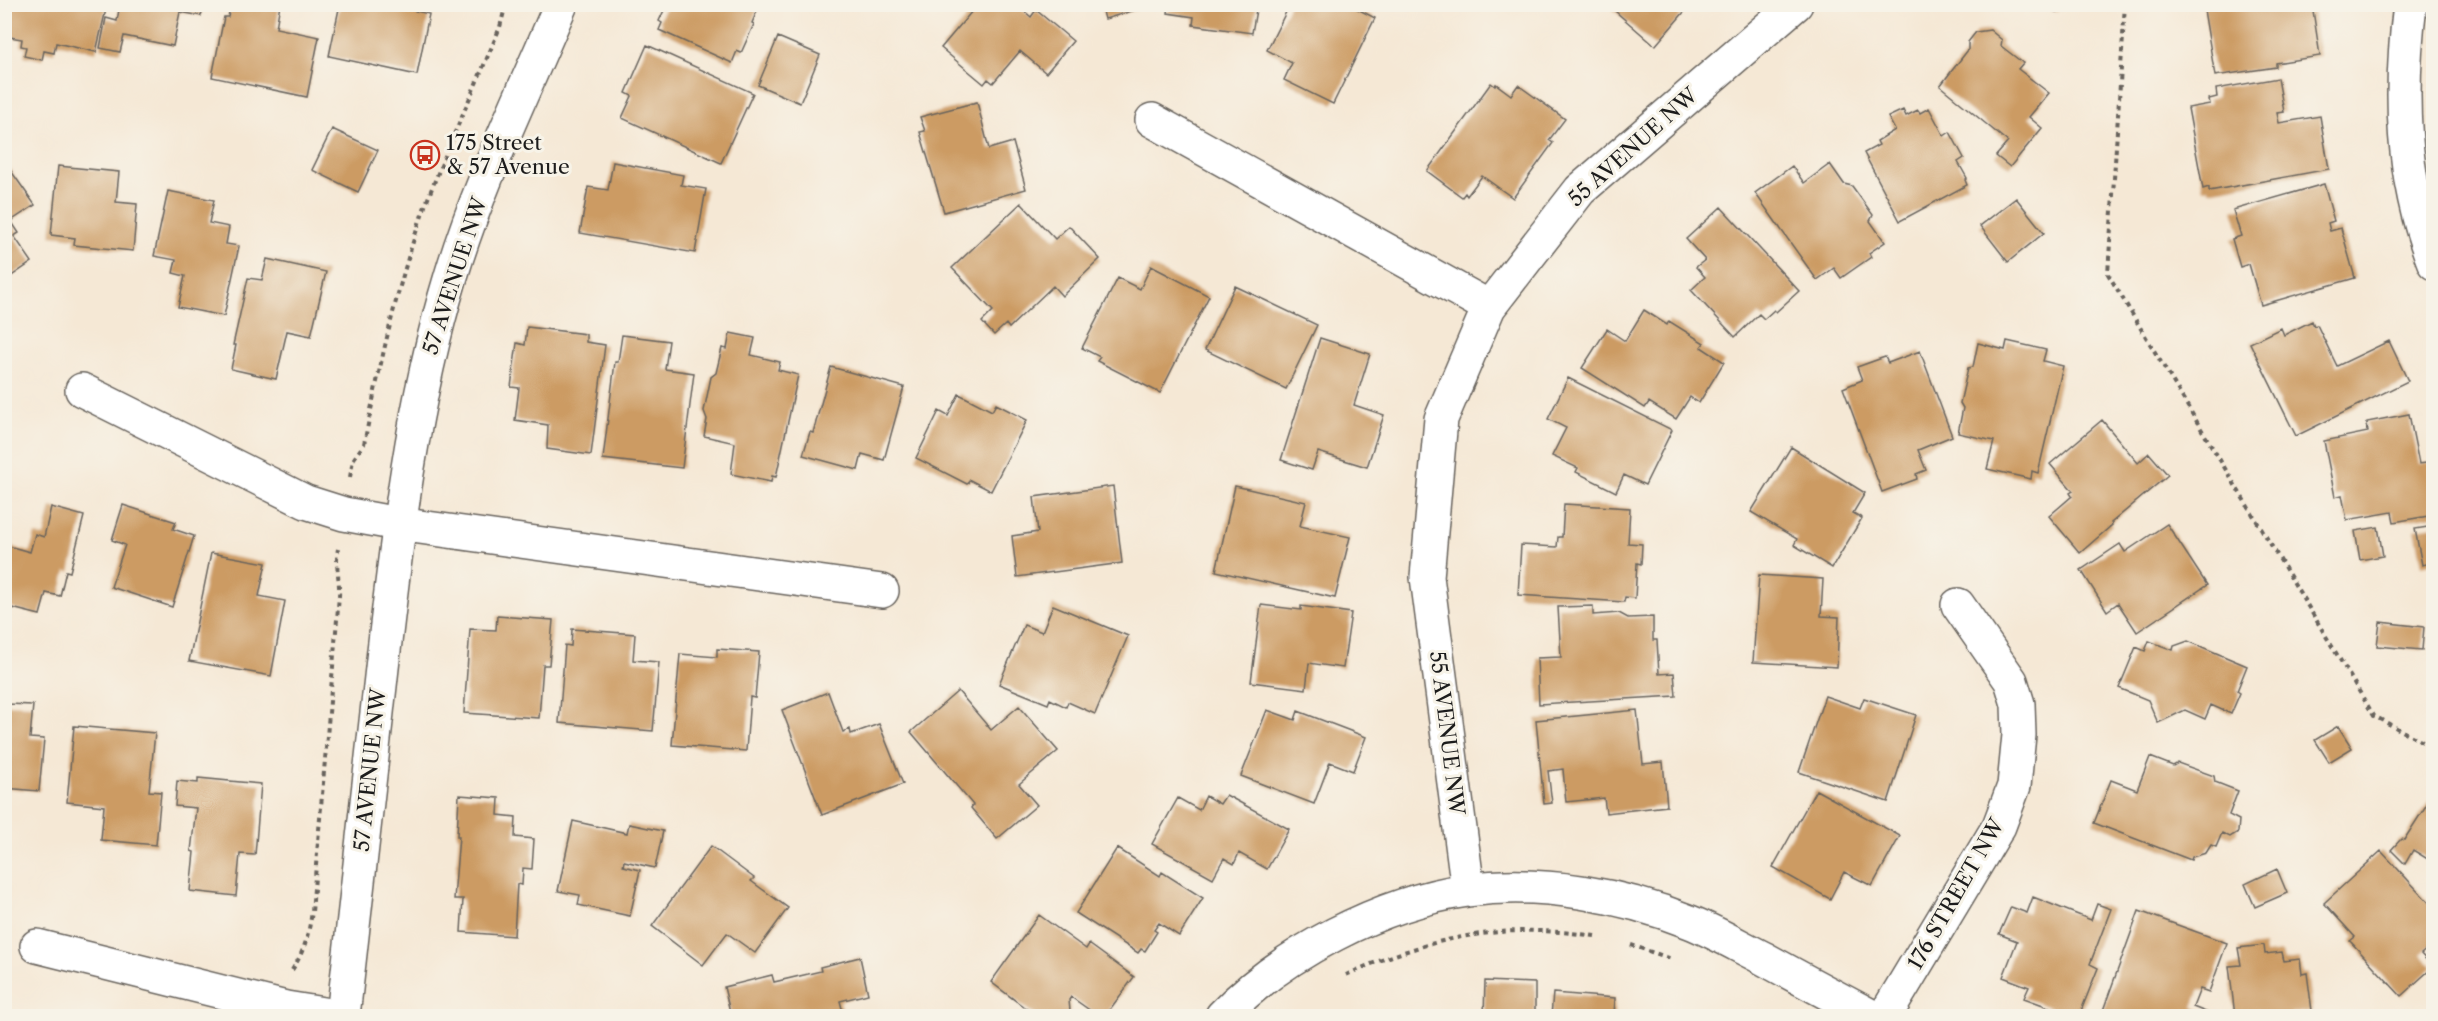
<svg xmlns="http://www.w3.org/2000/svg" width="2438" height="1021" viewBox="0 0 2438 1021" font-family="'Libre Caslon Text',serif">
  <rect width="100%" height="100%" fill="#f7f3e8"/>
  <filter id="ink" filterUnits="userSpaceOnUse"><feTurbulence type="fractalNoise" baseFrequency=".0167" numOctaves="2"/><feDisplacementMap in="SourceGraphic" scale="12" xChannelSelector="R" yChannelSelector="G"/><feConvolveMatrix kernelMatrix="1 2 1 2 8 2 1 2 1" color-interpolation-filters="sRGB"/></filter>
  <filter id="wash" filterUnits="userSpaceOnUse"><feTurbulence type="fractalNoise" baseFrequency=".008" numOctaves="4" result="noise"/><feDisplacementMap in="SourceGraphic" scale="24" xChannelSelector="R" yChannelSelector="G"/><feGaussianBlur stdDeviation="1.35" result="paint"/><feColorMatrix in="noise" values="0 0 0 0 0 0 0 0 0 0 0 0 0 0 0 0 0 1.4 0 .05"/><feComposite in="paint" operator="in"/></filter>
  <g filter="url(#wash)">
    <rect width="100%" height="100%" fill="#f5e8d5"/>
    <g id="blocks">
      <path fill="#cc9b64" d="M6,4L107,5L96,52L56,43L54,53L44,51L42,60L24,56L26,47L21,46L22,39L4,36Z
        M120,4H204L201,16L180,12L173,46L124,36L120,52L100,48L106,18L117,21Z
        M231,4H280L276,28L319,37L307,97L212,77L224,17H228Z
        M340,4H385L429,14L417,75L329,56Z
        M667,4H760L752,23L754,24L741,53L737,51L732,63L659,30L662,23L659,21Z
        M978,4H1016L1031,17L1036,10L1073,41L1046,73L1020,51L993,83L988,79L984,84L941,48Z
        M1101,4H1152V5L1105,19Z
        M1169,4H1257L1252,33L1193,25L1194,17L1168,13Z
        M1290,4H1348L1375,18L1333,104L1284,80L1292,63L1267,50Z
        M1607,4H1691L1655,46Z
        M2031,4H2059L2057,12Z
        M2203,4H2312L2320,56L2276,63V67L2215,76Z
        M1990,30L2002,40L2001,46L2023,63L2018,69L2049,93L2029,117L2042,128L2010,167L1996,156L2008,142L1940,86L1968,50V42L1976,32Z
        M778,37L820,55L800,103L758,85Z
        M647,45L753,93L721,163L622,118L632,96L626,93Z
        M2278,78L2284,112L2277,113L2279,123L2320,116L2329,169L2209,191V187L2203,189L2188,108L2210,104L2209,99L2217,97L2216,89Z
        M1491,83L1495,86L1496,84L1511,95L1518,85L1565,119L1549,140L1553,143L1513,198L1482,176L1467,196L1465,193L1462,197L1427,171Z
        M977,102L989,149L1013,142L1026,189L944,212L920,132L925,131L920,117Z
        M1929,108L1944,136L1950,132L1964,158L1958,162L1967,178L1965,180L1967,185L1900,221L1864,153L1879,145L1877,141L1895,130L1888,117L1903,110L1906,116L1918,110L1920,113Z
        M332,129L378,150L358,192L312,170Z
        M4,161L35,205L11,221L19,233L14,236L32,262L4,281Z
        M613,162L683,175L681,185L706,189L695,253L580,233L588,187L608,190Z
        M1830,164L1844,184L1852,186L1873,215L1870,221L1885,242L1869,253L1871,257L1841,278L1834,268L1817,280L1755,193L1792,166L1804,183Z
        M58,166L119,172L116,202L137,204L133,251L74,245L75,238L51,235Z
        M2324,184L2334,221L2328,223L2330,231L2341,228L2355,278L2261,305L2249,264L2240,267L2232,239L2241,236L2233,210Z
        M168,191L214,200L209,223L229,227L226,244L239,246L224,316L178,307L185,276L173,273L176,260L154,256Z
        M2016,198L2044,233L2008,262L1980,226Z
        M1021,203L1055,239L1069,226L1100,259L1062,296L1053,286L1009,328L1006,324L994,335L982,322L993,311L952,268Z
        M1721,207L1799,291L1776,312L1774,310L1764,319L1759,314L1735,337L1691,290L1705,277L1696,267L1705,260L1686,239Z
        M267,259L326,272L311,336L287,331L276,379L231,369L236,345H233L248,278L262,280Z
        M1151,266L1209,296L1160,393L1097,361L1100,357L1082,348L1118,278L1140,289Z
        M1235,286L1317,325L1286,389L1205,350Z
        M1644,310L1667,325L1669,321L1704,343L1701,347L1724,362L1699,403L1690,397L1676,419L1649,402L1645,408L1582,368L1607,329L1625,341Z
        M2312,321L2314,326L2317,325L2337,366L2389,341L2408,381L2296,436L2250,343L2281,328L2284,335Z
        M527,327L586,334V342L605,345L591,455L547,449L548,425L515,420L519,388L511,387L517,343L525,345Z
        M730,333L755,338L751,355L780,362L778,370L798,375L776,477L772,476L771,482L731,474L735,443L704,436L707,419L704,411L711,377L716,373L722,348L727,349Z
        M622,335L669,341L665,369L694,373L682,468L603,459L615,362H618Z
        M1320,338L1370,354L1354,405L1384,415L1367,467L1318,452L1312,470L1281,460Z
        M2007,341L2046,350L2043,361L2063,366L2038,473L2032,471L2031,479L1987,469L1994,441L1958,433L1963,408L1960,403L1968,368L1973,367L1978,343L2005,350Z
        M1920,351L1952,436L1918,450L1926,470L1916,474L1917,479L1882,492L1843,388L1862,380L1857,367L1885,357L1888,363Z
        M831,367L904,387L884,460L862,454L858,470L803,455L810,432L813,433Z
        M1568,378L1672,430L1645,485L1624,475L1616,492L1576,472L1578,468L1552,456L1566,428L1548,419Z
        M959,394L992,411L996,404L1027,420L991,491L970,480L967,484L916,458L939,411L948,416Z
        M2409,414L2419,464L2434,462V515L2394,522L2392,512L2347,520L2342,495L2335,497L2324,441L2368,432L2367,422Z
        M2102,420L2138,463L2149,453L2168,475L2111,523L2112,525L2080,553L2049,516L2072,496L2070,493L2073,491L2050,464Z
        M1791,447L1865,493L1853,513L1862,518L1832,568L1794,545L1797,539L1751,512Z
        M1113,486L1122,563L1017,577L1012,536L1038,532L1034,497Z
        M1235,486L1306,502L1300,526L1350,537L1335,598L1216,571Z
        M1564,504L1630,508L1628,543L1642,544L1641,564L1637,563L1635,598L1625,597L1624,602L1518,595L1521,545L1557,547L1558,537H1562Z
        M123,505L176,522L173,529L194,536L172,607L111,587L125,545L112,540Z
        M51,507L84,516L70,572L66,571L60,596L46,593L40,615L4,606L5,545L30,552L35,534L44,537Z
        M2167,524L2207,585L2137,632L2118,603L2107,611L2081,570L2120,544L2125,552Z
        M2434,526V562L2422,565L2415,529Z
        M2378,527L2383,556L2360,560L2355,531Z
        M211,553L266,563L259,596L285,601L271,676L189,661Z
        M1759,575L1823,579L1821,616L1839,617L1837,667L1753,662Z
        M1053,605L1128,636L1095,714L1068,702L1066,707L1050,699L1048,704L999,684L1024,625L1042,632Z
        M1261,605L1301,610V606L1351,613L1343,668L1309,663L1306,689L1251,682Z
        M1593,606V615L1619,613L1628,618L1653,617V640H1657L1659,674L1674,673L1676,696L1539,704L1537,658L1561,657L1558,607Z
        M497,616L553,620L549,665H543L539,718L464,713L470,629L496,630Z
        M2380,622L2424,627L2422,650L2377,646Z
        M572,629L635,634L633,660L659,662L653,731L559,723L565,645L571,646Z
        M2149,641L2173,650L2174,646L2188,641L2247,666L2237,691L2240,693L2231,714L2211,705L2205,719L2185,710L2158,723L2148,700L2119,688L2136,647L2145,651Z
        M717,649L759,652L755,698L750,697L746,751L672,745L680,654L717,657Z
        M958,691L991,730L1019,706L1058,751L1019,784L1037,805L997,839L971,808L973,805L911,732Z
        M828,692L843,732L850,729L851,734L879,724L903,784L822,815L782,710Z
        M1825,696L1860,708L1864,698L1916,715L1888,802L1799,772Z
        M4,700H7V704L33,705L30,738L44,739L39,791L4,788Z
        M1267,710L1295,720L1298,711L1366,737L1353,771L1330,762L1314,804L1241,776Z
        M1637,710L1643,764L1663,762L1667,806L1606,813L1604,798L1566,802L1563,769L1548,771L1552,803L1544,804L1536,720Z
        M74,726L155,733L149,791L161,792L156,845L101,840L104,806L67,802Z
        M2338,726L2352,748L2329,762L2315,740Z
        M2150,757L2173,766L2178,763L2214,776L2215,782L2238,791L2229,815L2239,820L2238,832L2230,837L2222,833L2216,847L2211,845L2206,853L2192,857L2191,860L2094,823L2111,780L2137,790Z
        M198,778L261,784L255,855L240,854L236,896L190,891L194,852L191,851L196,808L175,806L177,781L198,783Z
        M1816,790L1900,836L1872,886L1844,872L1830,899L1773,867Z
        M2434,793V863L2413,850L2405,864L2391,850L2401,839L2404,840Z
        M459,795L499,798L498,815L516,817L515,837L534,839L532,869L523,868L522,885L517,884L514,936L461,932L463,899H454L459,836H457Z
        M1226,795L1289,829L1267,869L1239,853L1234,864L1224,858L1213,878L1152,844L1178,798L1199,810L1206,796L1220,804Z
        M573,821L627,833L629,824L663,831L655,868L624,861L623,866L640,870L630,916L578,905L580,895L558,891Z
        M711,846L754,878L751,881L788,908L755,953L727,933L703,965L652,926Z
        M1117,848L1160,876L1162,872L1203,898L1179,936L1159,923L1154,930L1157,932L1145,951L1141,949L1138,953L1076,913Z
        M2381,851L2434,908V943L2421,954L2433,967L2401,996L2350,941L2355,937L2324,903Z
        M2277,869L2287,893L2255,907L2245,884Z
        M2033,897L2091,920L2097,904L2111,909L2090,964L2098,968L2079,1016H2073L2024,998L2029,987L2003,977L2017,941L1999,934L2011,907L2027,913Z
        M2139,911L2227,943L2209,992L2200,989L2193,1007L2208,1013L2207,1016H2101Z
        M1039,915L1086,949L1089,944L1134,977L1105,1016H1098L1071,997L1069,1000L1070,1011L1067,1016H1036L991,982Z
        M2264,945L2265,954L2282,952L2284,961L2300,959L2302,974L2307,973L2312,1011L2291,1014V1016H2235L2229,966L2241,965L2238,948Z
        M860,957L868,994L840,1001L844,1016H731L724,987L772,975L774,982L821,971L820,967Z
        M1485,981L1535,983V1016H1484Z
        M1553,993L1615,998L1614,1016H1551Z"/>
    </g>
  </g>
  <g filter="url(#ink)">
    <use href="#blocks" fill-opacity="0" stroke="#68635d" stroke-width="1.5"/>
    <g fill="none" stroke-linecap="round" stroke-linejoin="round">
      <g stroke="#68635d" stroke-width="36">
        <path id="street" d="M2410,4C2399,93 2401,179 2434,263
          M1152,120L1489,307
          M82,390L306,502L344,514L398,524L882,591
          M1468,890L1427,577L1441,419L1489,307L1580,190L1796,4
          M37,946L286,1008L336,1016
          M1222,1016C1281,954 1382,902 1468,890C1541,880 1623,895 1690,922C1715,932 1739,946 1763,958C1799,978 1835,997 1871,1016
          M1885,1016L1999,826L2014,786L2019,735L2018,704L2011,681L1958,605"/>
      </g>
      <g stroke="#68635d" stroke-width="36">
        <path id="secondary" d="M343,1016C356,900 369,784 382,668C397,536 412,404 451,276C479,183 523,94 561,4"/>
      </g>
      <path stroke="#68635d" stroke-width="4" stroke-dasharray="4.5 4.5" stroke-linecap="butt" d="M2125,4L2108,274L2374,716L2434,748
        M350,477L353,460L364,444C380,365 397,285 424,209C447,147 475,88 500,27L506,4
        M1631,945L1672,959
        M292,970C305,950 308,936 312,912L339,596C340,580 335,564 338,549
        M1346,975C1429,937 1504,922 1595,936"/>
      <use href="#street" stroke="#fff" stroke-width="33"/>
      <use href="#secondary" stroke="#fff" stroke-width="33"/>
    </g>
  </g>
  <defs>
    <g id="bus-ring" transform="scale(1.5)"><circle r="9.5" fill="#f7f3e8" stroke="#c8321e" stroke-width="1.5"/><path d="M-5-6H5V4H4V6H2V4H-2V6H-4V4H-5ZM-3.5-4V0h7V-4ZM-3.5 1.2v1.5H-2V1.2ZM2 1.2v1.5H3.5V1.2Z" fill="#c8321e"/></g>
  </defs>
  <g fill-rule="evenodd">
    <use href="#bus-ring" x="425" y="155"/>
  </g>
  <g text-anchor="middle" stroke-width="6" stroke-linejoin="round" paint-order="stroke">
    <g font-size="21" fill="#1c1c1c" stroke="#f7f3e8" text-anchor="start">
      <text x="446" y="150">175 Street<tspan x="446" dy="24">&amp; 57 Avenue</tspan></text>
    </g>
    <g font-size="21" fill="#1c1c1c" stroke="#f7f3e8">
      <text transform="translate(1633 147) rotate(-42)" y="7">55 AVENUE NW</text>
      <text transform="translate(455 276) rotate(-72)" y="7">57 AVENUE NW</text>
      <text transform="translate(1447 733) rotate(83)" y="7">55 AVENUE NW</text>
      <text transform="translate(370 770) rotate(-84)" y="7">57 AVENUE NW</text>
      <text transform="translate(1956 894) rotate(-60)" y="7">176 STREET NW</text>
    </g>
  </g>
  <rect width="2438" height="1021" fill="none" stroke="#f7f3e8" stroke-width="24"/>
</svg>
